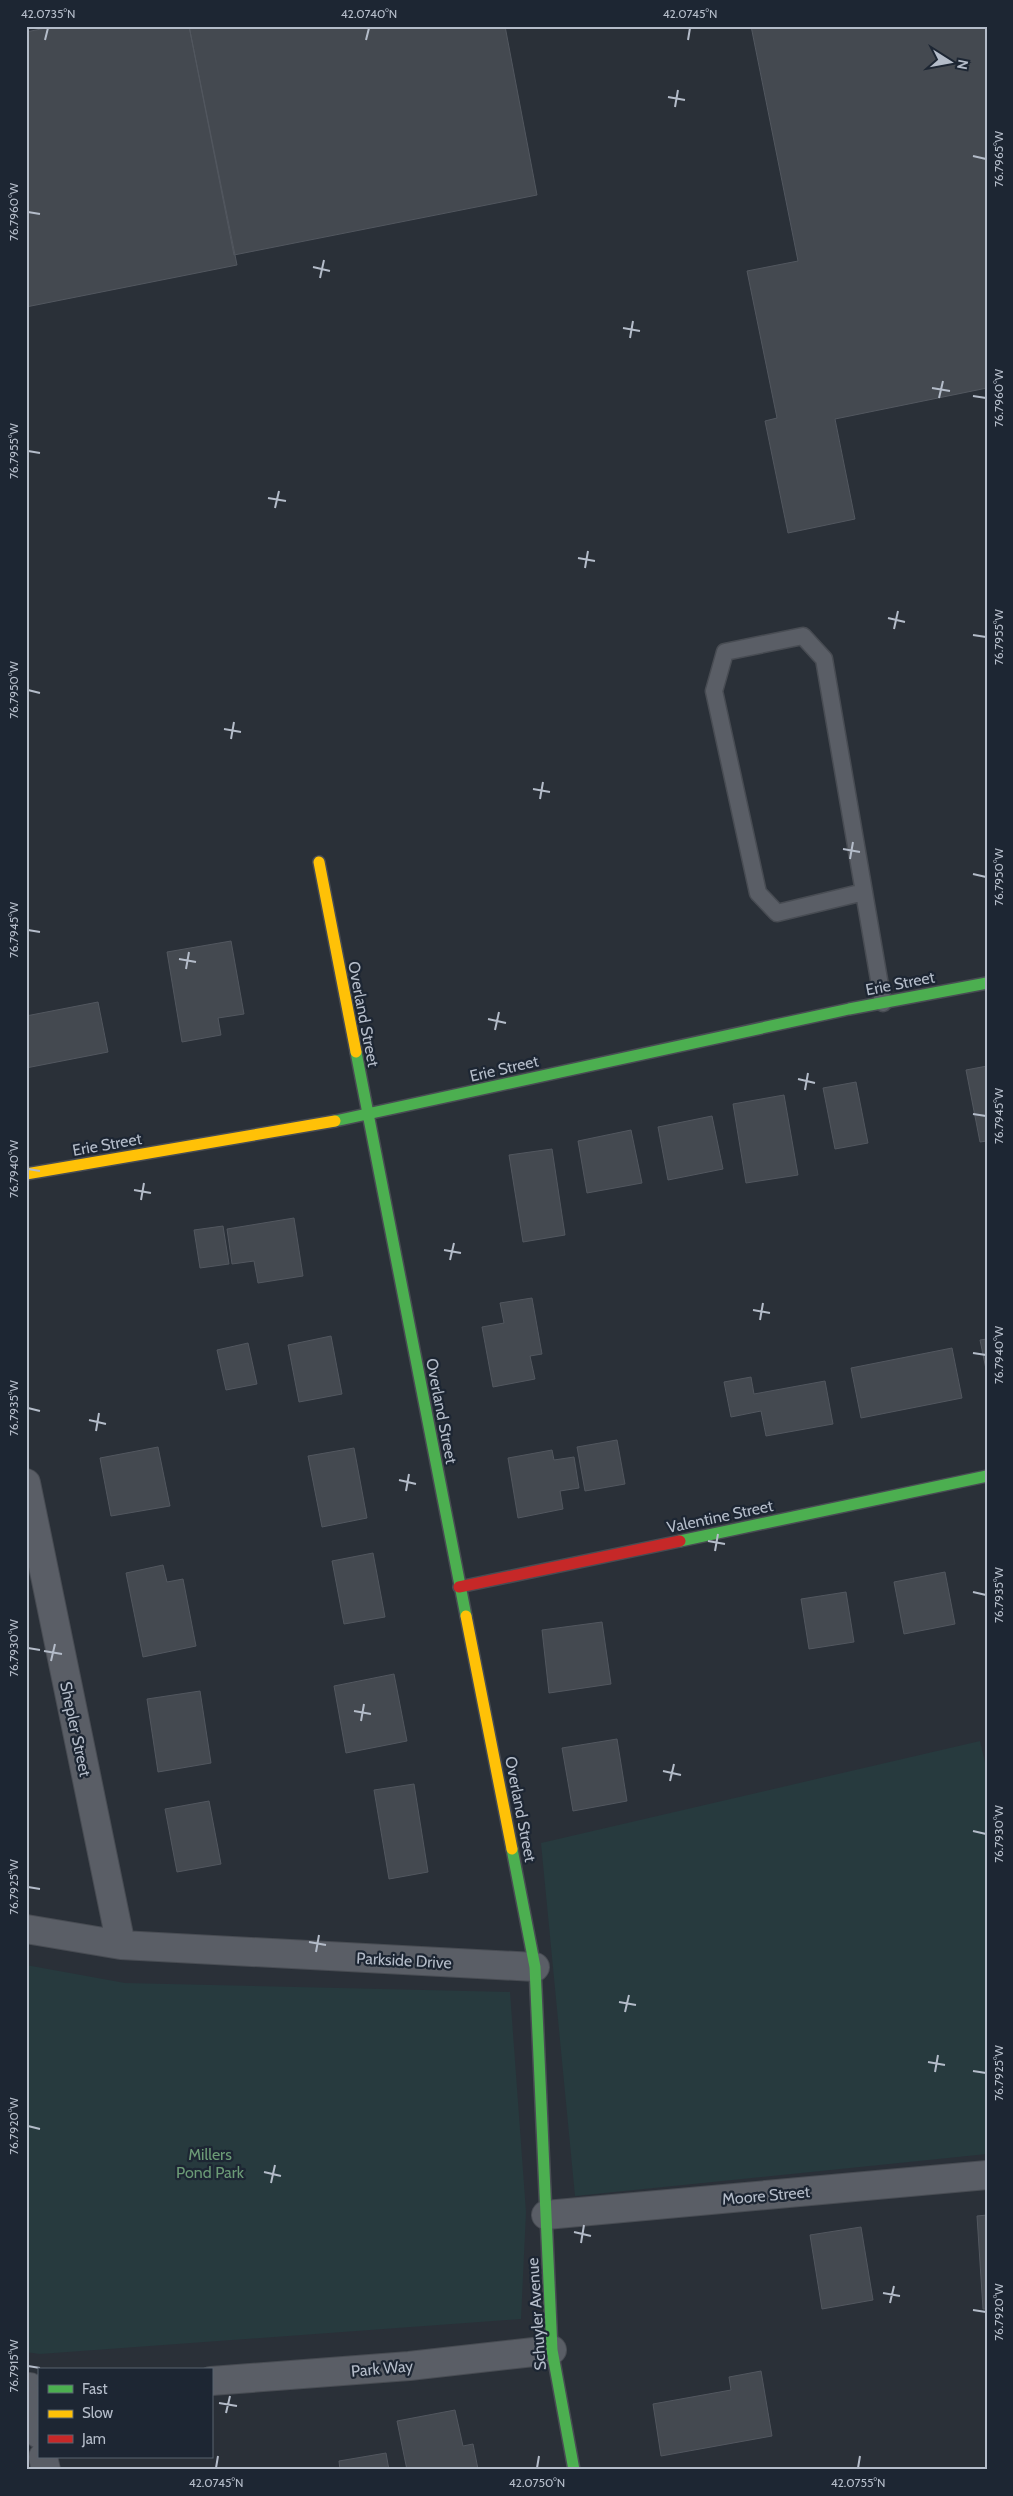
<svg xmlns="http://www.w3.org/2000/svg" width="1013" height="2496" viewBox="0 0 1013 2496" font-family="Cabin,sans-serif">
  <rect width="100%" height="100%" fill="#2a3038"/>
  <path fill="#273a3e" d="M980,1741L987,1771V2154L575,2196L541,1843Z
    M26,1965L125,1983L510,1992L526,2212L521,2319L40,2354L26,2352Z"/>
  <path fill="#444950" stroke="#52575f" d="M56,26H189L237,265L26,307V32Z
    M189,26H505L537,195L234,255Z
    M751,26H987V388L835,419L855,519L788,533L765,421L777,418L747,271L798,261Z
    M231,941L244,1014L218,1018L221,1035L182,1042L167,952Z
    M98,1002L108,1052L26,1068V1016Z
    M987,1066V1141L980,1142L966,1070Z
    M856,1082L868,1143L835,1149L823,1088Z
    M784,1095L798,1175L746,1183L733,1104Z
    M712,1116L723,1169L668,1180L658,1127Z
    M631,1130L642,1183L587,1193L578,1141Z
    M552,1149L565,1235L523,1242L509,1155Z
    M294,1218L303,1276L258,1283L254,1261L232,1264L227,1229Z
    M223,1226L229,1264L200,1268L194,1230Z
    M532,1298L542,1354L530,1356L535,1379L493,1387L482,1327L504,1323L500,1303Z
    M331,1336L342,1394L299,1402L288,1345Z
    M987,1339V1374L980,1340Z
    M248,1343L257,1384L226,1390L217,1350Z
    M952,1348L962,1398L861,1418L851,1368Z
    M751,1377L754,1394L825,1381L833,1424L766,1436L761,1411L731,1417L724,1382Z
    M617,1440L625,1484L585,1491L577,1447Z
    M158,1447L170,1506L111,1516L100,1458Z
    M354,1448L367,1518L322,1527L308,1456Z
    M552,1450L554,1460L574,1457L579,1488L560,1491L563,1509L518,1518L508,1458Z
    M373,1553L385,1617L344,1624L332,1561Z
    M163,1565L167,1582L183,1579L196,1646L143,1657L126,1573Z
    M945,1572L955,1624L904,1634L894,1582Z
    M846,1592L854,1642L809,1649L801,1599Z
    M602,1622L611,1684L549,1693L542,1630Z
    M394,1674L407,1741L346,1753L334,1686Z
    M200,1691L211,1763L158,1772L147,1699Z
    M617,1739L627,1801L573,1811L562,1748Z
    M414,1784L428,1872L389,1879L374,1790Z
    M209,1801L221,1864L177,1872L165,1809Z
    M987,2215V2309H983L977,2216Z
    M861,2227L873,2300L822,2309L810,2235Z
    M761,2371L772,2436L661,2456L653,2404L731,2390L729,2377Z
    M455,2410L463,2446L473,2444L478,2469L407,2470L397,2421Z
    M386,2453L389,2470H340L339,2461Z"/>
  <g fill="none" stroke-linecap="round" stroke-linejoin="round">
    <g stroke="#484c53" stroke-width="19">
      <path id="lane" d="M864,892L777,913L758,893L714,691L725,652L803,636L824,659L883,1003"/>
    </g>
    <g stroke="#484c53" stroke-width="30">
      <path id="street" d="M26,1483L121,1945
        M26,1929L121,1945L535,1967
        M546,2215L987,2175
        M211,2381L409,2366L552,2350
        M30,2387L39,2434
        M43,2457L46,2470"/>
    </g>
    <g stroke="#484c53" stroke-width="14">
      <path id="fast" d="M356,1052L466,1616
        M335,1121L849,1009L987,983
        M680,1541L987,1476
        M512,1849L535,1967L552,2350L574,2470"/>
    </g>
    <g stroke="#484c53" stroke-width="14">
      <path id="slow" d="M319,862L356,1052
        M26,1174L335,1121
        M466,1616L512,1849"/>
    </g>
    <g stroke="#484c53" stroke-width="14">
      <path id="jam" d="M459,1587L680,1541"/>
    </g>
    <use href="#lane" stroke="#5a5e66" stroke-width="16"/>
    <use href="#street" stroke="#5a5e66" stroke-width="28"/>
    <use href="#fast" stroke="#4caf50" stroke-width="11"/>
    <use href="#slow" stroke="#ffc107" stroke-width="11"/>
    <use href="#jam" stroke="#c62828" stroke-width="11"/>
  </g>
  <path fill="none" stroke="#b4bcc9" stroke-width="2" d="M45,40L48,28M366,40L369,28M688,40L690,28M668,97L685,100M675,107L678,90M973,156L986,159M28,212L40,214M313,267L330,271M320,278L324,260M623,328L640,331M630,338L633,321M932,388L950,391M973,396L986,398M939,398L943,381M28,451L40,453M268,498L286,501M275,508L279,491M578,558L595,561M585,568L588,551M888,618L905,622M894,629L898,611M973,635L986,637M28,690L40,693M224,729L241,732M231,739L234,722M533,789L550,792M540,799L543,782M843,849L860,852M850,859L853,842M973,874L986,877M28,930L40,932M179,959L196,962M186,969L189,952M488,1019L506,1023M495,1030L499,1012M798,1079L815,1083M805,1090L808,1073M973,1114L986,1116M28,1169L40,1171M134,1190L151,1193M141,1200L144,1183M444,1250L461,1253M450,1260L454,1243M753,1310L770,1313M760,1320L763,1303M973,1353L986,1355M28,1408L40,1411M89,1420L106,1424M96,1431L99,1413M399,1480L416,1484M406,1491L409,1474M708,1541L725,1544M715,1551L718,1534M973,1592L986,1595M28,1648L40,1650M44,1651L62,1654M51,1661L55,1644M354,1711L371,1714M361,1721L364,1704M663,1771L681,1775M670,1781L674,1764M973,1831L986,1834M28,1887L40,1889M309,1942L326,1945M316,1952L319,1935M619,2002L636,2005M625,2012L629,1995M928,2062L945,2065M973,2071L986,2073M935,2072L938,2055M28,2126L40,2129M264,2172L281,2176M271,2183L275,2165M574,2232L591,2236M581,2243L584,2225M883,2293L900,2296M890,2303L894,2286M973,2310L986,2312M28,2366L40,2368M219,2403L237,2406M226,2413L230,2396M216,2468L218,2456M537,2468L539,2456M858,2468L860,2456"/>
  <g text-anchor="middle" stroke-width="4.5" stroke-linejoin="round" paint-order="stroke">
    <g font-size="16" fill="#b4bcc9" stroke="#1d2633">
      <text transform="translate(900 983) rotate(-11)" y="6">Erie Street</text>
      <text transform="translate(364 1014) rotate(79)" y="6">Overland Street</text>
      <text transform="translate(504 1068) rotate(-13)" y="6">Erie Street</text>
      <text transform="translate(107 1144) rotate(-10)" y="6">Erie Street</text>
      <text transform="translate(442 1411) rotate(79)" y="6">Overland Street</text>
      <text transform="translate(720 1516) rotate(-12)" y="6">Valentine Street</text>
      <text transform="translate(76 1729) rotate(78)" y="6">Shepler Street</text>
      <text transform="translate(521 1809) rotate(79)" y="6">Overland Street</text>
      <text transform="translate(404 1960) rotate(3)" y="6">Parkside Drive</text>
      <text transform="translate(766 2195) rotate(-5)" y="6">Moore Street</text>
      <text transform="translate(536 2314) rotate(-94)" y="6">Schuyler Avenue</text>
      <text transform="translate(382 2368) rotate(-5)" y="6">Park Way</text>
    </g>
    <g font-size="16" fill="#6b9a76" stroke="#1d2633">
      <text x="210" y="2160">Millers<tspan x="210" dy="18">Pond Park</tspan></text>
    </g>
  </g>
  <rect width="1013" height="2496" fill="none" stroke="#1d2633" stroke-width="55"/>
  <rect x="38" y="2368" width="175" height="90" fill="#1d2633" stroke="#59626f"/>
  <rect x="48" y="2385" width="25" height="8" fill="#4caf50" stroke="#59626f"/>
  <text x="82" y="2394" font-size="15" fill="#b4bcc9">Fast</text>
  <rect x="48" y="2410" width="25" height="8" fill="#ffc107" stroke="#59626f"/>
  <text x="82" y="2418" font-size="15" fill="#b4bcc9">Slow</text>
  <rect x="48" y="2435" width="25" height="8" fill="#c62828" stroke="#59626f"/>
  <text x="82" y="2444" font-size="15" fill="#b4bcc9">Jam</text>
  <g transform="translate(950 62) rotate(101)" stroke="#1d2633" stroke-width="4" paint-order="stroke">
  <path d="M0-4L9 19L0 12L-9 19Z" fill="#b4bcc9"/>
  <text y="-8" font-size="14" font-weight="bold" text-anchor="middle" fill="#b4bcc9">N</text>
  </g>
  <rect x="28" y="28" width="958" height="2440" fill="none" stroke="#b4bcc9" stroke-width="2"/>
  <g font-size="12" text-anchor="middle" fill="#b4bcc9">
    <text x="48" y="18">42.0735°N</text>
    <text x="369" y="18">42.0740°N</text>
    <text x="690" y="18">42.0745°N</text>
    <text transform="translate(999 159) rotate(-90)" y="4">76.7965°W</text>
    <text transform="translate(14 212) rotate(-90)" y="4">76.7960°W</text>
    <text transform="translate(999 398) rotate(-90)" y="4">76.7960°W</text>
    <text transform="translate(14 451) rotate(-90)" y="4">76.7955°W</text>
    <text transform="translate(999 637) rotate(-90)" y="4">76.7955°W</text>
    <text transform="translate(14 690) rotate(-90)" y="4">76.7950°W</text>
    <text transform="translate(999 877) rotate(-90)" y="4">76.7950°W</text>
    <text transform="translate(14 930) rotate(-90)" y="4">76.7945°W</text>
    <text transform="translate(999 1116) rotate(-90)" y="4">76.7945°W</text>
    <text transform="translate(14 1169) rotate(-90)" y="4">76.7940°W</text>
    <text transform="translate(999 1355) rotate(-90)" y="4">76.7940°W</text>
    <text transform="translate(14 1408) rotate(-90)" y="4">76.7935°W</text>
    <text transform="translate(999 1595) rotate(-90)" y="4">76.7935°W</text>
    <text transform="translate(14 1648) rotate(-90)" y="4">76.7930°W</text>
    <text transform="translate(999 1834) rotate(-90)" y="4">76.7930°W</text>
    <text transform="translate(14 1887) rotate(-90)" y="4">76.7925°W</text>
    <text transform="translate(999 2073) rotate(-90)" y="4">76.7925°W</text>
    <text transform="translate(14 2126) rotate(-90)" y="4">76.7920°W</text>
    <text transform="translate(999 2312) rotate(-90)" y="4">76.7920°W</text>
    <text transform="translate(14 2366) rotate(-90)" y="4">76.7915°W</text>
    <text x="216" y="2487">42.0745°N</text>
    <text x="537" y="2487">42.0750°N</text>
    <text x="858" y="2487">42.0755°N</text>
  </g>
</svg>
